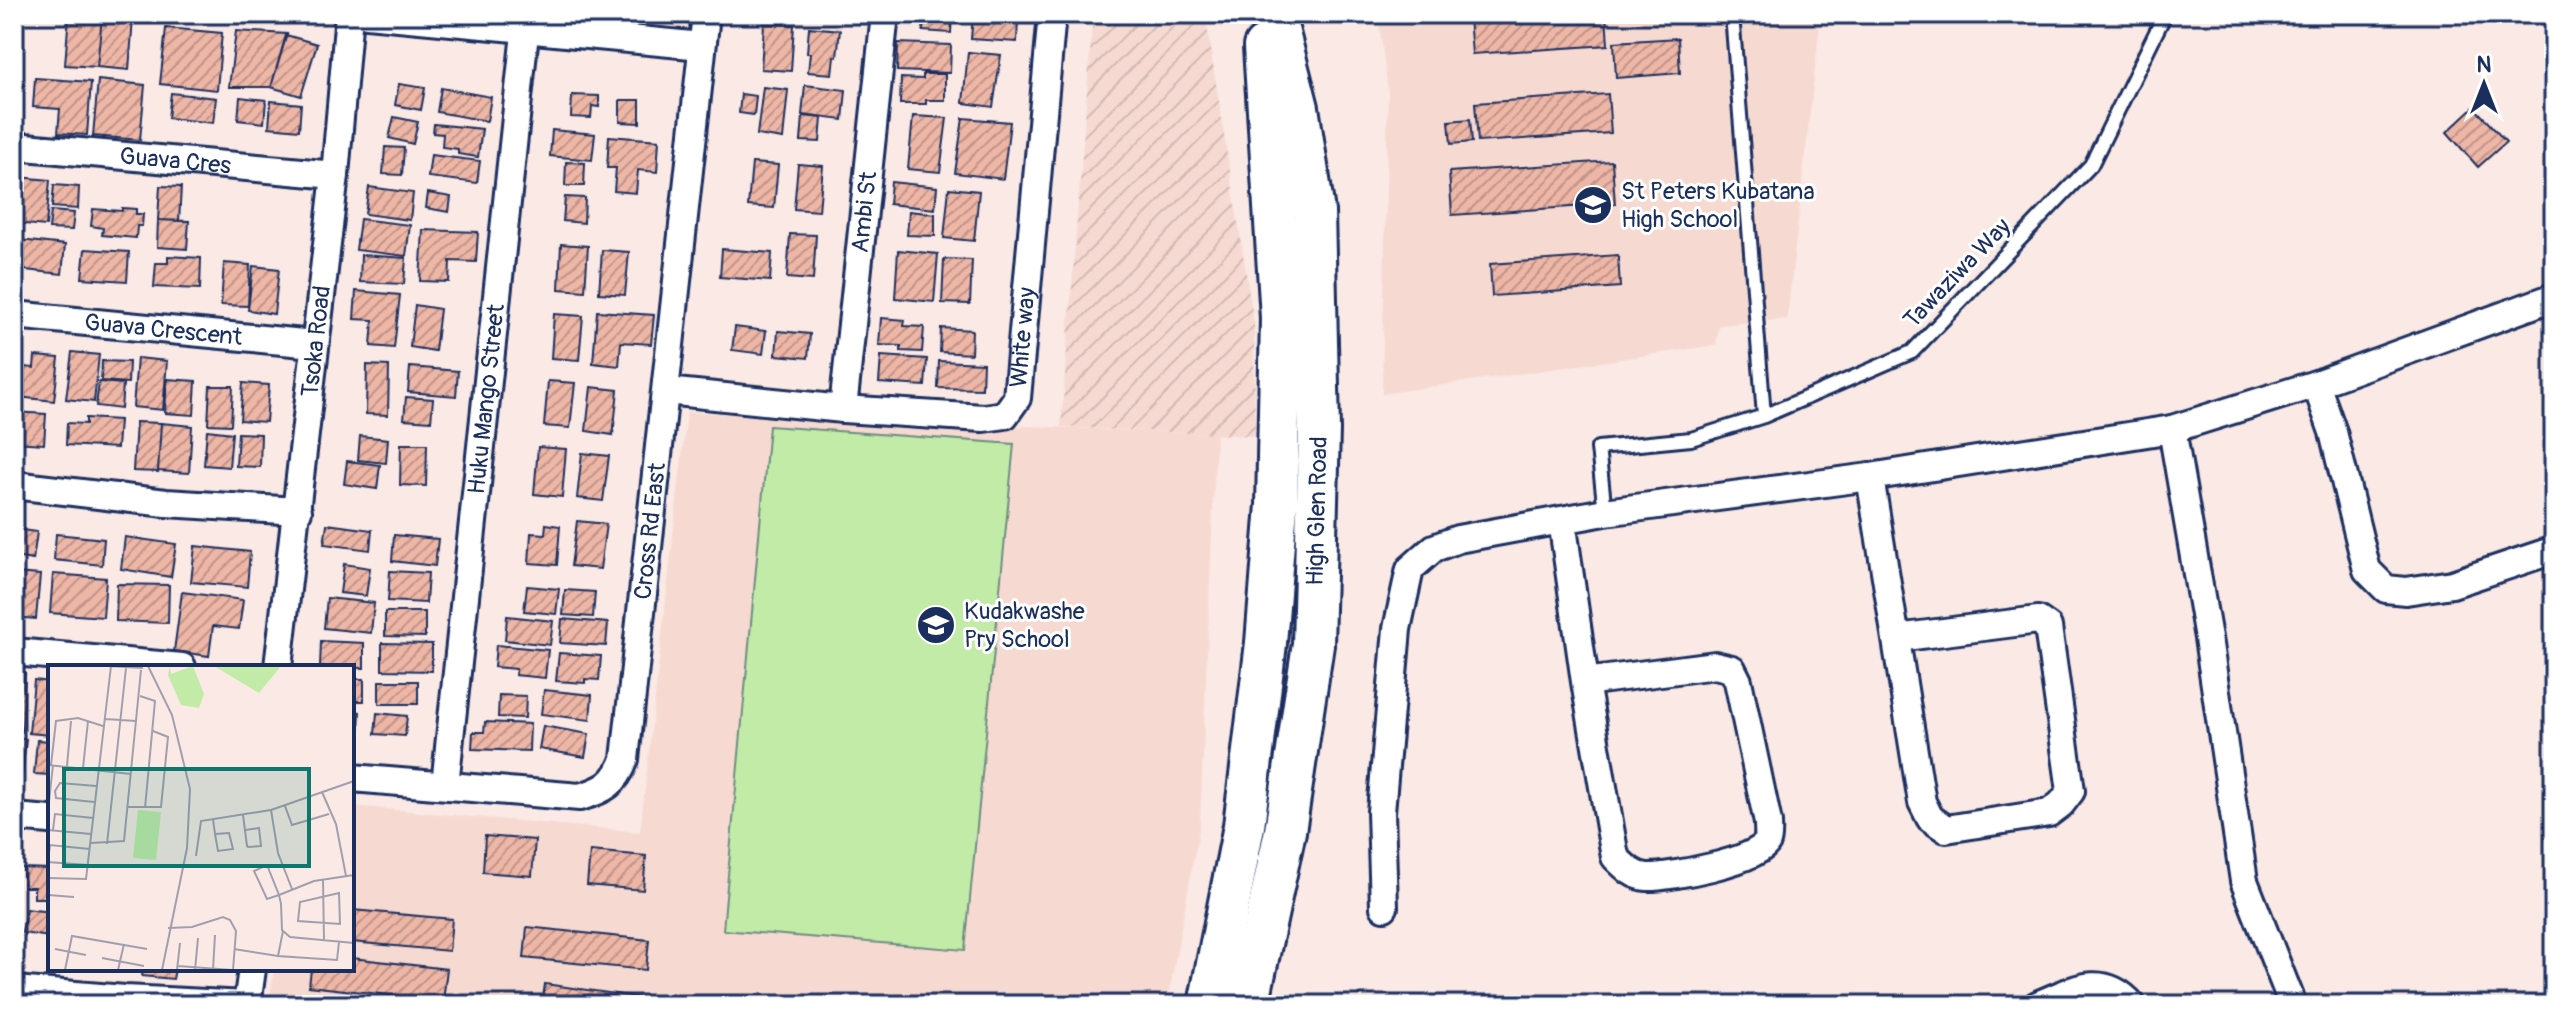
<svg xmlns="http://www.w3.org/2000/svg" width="2568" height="1019" viewBox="0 0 2568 1019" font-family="Pangolin,sans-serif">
  <defs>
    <pattern id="industrial-furrows" width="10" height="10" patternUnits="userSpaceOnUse" patternTransform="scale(2)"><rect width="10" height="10" fill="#f6dad1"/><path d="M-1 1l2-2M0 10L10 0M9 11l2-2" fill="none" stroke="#d2bbb6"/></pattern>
    <pattern id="building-hatch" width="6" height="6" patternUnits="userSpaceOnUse" patternTransform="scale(2)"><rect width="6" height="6" fill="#eeb6a5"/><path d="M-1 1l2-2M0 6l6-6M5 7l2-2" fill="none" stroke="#c0948a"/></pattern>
  </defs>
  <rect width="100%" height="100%" fill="#fae9e4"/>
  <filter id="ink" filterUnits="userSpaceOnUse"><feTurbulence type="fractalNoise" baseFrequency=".0125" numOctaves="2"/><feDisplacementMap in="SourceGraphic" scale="16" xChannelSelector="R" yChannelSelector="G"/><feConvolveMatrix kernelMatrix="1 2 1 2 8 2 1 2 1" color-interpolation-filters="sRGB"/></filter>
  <g filter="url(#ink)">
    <path fill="#f6dad1" d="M1378,14H1821L1787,319L1719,325L1716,345L1382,394L1388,92Z
      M687,412L1216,434L1200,824L1167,1005H268L275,969H352V806L640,832Z"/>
    <path fill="url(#industrial-furrows)" d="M1093,14H1205L1254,323L1255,436L1061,427Z"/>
    <path fill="#c1eba7" stroke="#6e8d82" stroke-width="2" d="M769,426L1014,444L965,950L723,930Z"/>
    <path fill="url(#building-hatch)" stroke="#1b2f5e" stroke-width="2" d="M69,14L102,16L97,67L65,65Z
      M924,14H952L951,33L923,31Z
      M973,14H1001V17L1018,18L1017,42L971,39Z
      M1534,14H1606L1608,45L1472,54L1469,18Z
      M102,16L133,18L129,70L97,67Z
      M764,24L794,25L791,71L761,69Z
      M809,27L840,30L837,57L834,56L832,74L808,72L810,53H807Z
      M166,28L222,33L217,90L160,84Z
      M236,31L287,34L271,87H229Z
      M286,35L317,44L301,96L271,87Z
      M1678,38L1680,73L1616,78L1614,42Z
      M898,43L951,45L950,73L897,71Z
      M968,52L1001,55L993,107L963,103Z
      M14,70H17L16,117H14Z
      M923,74H945V100H926V104H900L901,78L923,79Z
      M35,78L91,82L87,135L58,133L60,109L33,107Z
      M98,80L145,85L140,140L93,136Z
      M399,84L425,88L421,110L395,105Z
      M805,85L846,90L843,120L802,115Z
      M763,87L788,90L783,139L757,135Z
      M441,88L491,97L487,121L437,112Z
      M171,93L216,98L213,123L168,118Z
      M741,94L756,96L754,115L739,113Z
      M1608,94L1611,133L1478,142L1475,103Z
      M572,95L599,96V107L592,106L591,118L571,117Z
      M240,97L266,100L264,123L238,120Z
      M620,100H640V123L620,122Z
      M271,101L301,104L299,130L269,127Z
      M2474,107L2506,142L2478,167L2447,132Z
      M803,116L822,118L820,142L801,141Z
      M913,116L947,118L940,172L908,169Z
      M394,117L418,122L413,144L389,138Z
      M963,118L1010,122L1003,179L955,173Z
      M1470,119L1472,142L1451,144L1449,121Z
      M434,124L482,129L478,157L458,154V149L442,147L443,134L433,133Z
      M552,130L595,134L592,160L550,156Z
      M609,136L659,140L657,172L638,170L636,193L614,191L616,168H607Z
      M385,147L404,148L402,175L383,174Z
      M431,155L480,161L477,183L428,177Z
      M1612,161L1615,204L1452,215L1449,172Z
      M566,162L585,163L584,186H565Z
      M752,163L778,165L774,208L748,206Z
      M798,164L823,166L819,211L794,209Z
      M18,177L50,180L46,226L14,223Z
      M891,182L937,187L935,209L889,204Z
      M54,185L79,187L78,209L52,207Z
      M160,186L181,187L179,221L158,220Z
      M369,187L413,193L410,220L365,214Z
      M949,188L979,191L974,241L944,238Z
      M428,193L451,197L449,212L426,208Z
      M565,197L585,198L584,223L563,221Z
      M122,208L136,209V214H143L142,226H137L136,238L102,235L103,228L91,226L93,209L122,211Z
      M51,211L74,213L72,230L49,229Z
      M909,211L935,214V236L907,235Z
      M360,219L410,225L406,256L356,250Z
      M158,220L189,221L187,249L157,247Z
      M423,230L478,232L476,262L450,261L449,282L420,281Z
      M790,234L816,235L813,280L787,278Z
      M19,240L65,245L62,274L16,269Z
      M561,244L588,246L585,291L559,289Z
      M85,249L129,252L127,281L82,278Z
      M722,249L772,253L770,281L720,277Z
      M602,250L629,252L625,295L599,293Z
      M898,250L938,254L934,302L895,298Z
      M361,255L406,258L404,284L360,282Z
      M1618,255L1620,287L1492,296L1490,264Z
      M168,256L201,258L200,289L154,287L156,263H168Z
      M944,259L972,260L970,304L942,303Z
      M224,263L250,265L248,306L221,305Z
      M253,266L279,269L274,314L248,310Z
      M356,291L400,295L394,348L371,346L373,320L354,319Z
      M415,305L440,309L435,351L410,347Z
      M597,311L654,315L651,344L621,342L619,366L593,363Z
      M554,314L583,316L579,360L551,358Z
      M881,318L905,320L904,326L924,327L922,352L901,351V346L879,345Z
      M735,327L766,331L763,354L732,350Z
      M941,328L972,330L971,354L940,352Z
      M778,331L810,334L808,358L776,355Z
      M72,352L99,355L94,402L66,399Z
      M35,356L59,358L54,401L18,397L19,389L14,388V366L34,368Z
      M881,356L927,359L925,386L879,383Z
      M137,358L167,361L163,410L133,407Z
      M102,361L129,362L128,383L101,381Z
      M939,361L983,363L982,389L938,388Z
      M367,365L389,366L388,415L366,414Z
      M410,367L458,371L456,396L408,392Z
      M167,379L196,381L194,415L165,413Z
      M548,381L575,383L570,428L544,426Z
      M99,382L123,384L121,409L96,406Z
      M243,383L269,385L266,422L240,420Z
      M210,386H233L231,425L208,424Z
      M591,387L618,390L613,435L586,431Z
      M406,397L433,399L431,421L404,419Z
      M14,412L46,414L44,444L14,442Z
      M86,418L119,420L117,448L66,445L67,423L86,424Z
      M136,422L161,423L158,472L133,471Z
      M161,423L192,426L189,473L158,471Z
      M207,430L232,433L229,467L204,465Z
      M238,433L261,434L260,467L236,466Z
      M360,436L388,439L386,463L358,460Z
      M401,444H427L426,486L400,485Z
      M538,447L566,449L562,497L534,494Z
      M582,453L609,456L603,501L577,498Z
      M347,461L380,465L377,489L344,484Z
      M577,521L606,524L600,569L571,566Z
      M327,524L372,530L370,550L324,544Z
      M546,524L560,526L557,565L529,563L531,533L545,534Z
      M14,529L37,532L33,560L14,557Z
      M56,534L104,539L102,565L54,560Z
      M394,535L438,539L435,566L392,561Z
      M125,537L176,544L171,577L121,569Z
      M195,546L250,552L247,587L191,582Z
      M344,564L370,568L366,596L340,593Z
      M390,571L428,573L426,603L388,601Z
      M15,573L40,575L36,619L14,617Z
      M53,574L106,578L103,617L50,613Z
      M117,584L169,585L168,623L116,621Z
      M527,586L559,589L556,614L524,611Z
      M565,590L595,592L593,617L563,615Z
      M182,592L243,600L239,629L213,626L209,656L174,651Z
      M327,598L374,603L371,633L324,628Z
      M385,612H425V637L385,636Z
      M507,616L553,621L550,645L505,640Z
      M562,619L608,623L606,646L560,643Z
      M321,641L364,643V668L320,667Z
      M382,643L432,644V671L382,670Z
      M496,645L548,650L545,678L515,675L516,669L494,667Z
      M559,653L601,656L599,680L585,679V683L556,681Z
      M14,671L25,672L22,732L14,731Z
      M352,679H364V701H352Z
      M34,680L50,682V735L29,733Z
      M379,681H418V704H379Z
      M544,690L592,695L590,720L541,714Z
      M499,695L526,696L525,718L498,717Z
      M352,711L360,712L359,731H352Z
      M377,713L407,716L405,736L375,734Z
      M485,722L530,724L529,751L472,749L473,732H484Z
      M543,726L589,734L585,757L539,749Z
      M14,738L26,739L22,777L14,776Z
      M37,740L50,741V775L34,774Z
      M485,836L535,840L532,876L483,872Z
      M590,851L646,856L643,890L587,885Z
      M23,868L50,869V898H34V887H23Z
      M26,909L50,912V937L22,933Z
      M352,910L452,919L449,951L352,942Z
      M527,927L649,940L646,970L524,958Z
      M352,958L447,969L443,1001L309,986L311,969H352Z
      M143,969H175L173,979L142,976Z
      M545,984L644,998L643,1005H542Z"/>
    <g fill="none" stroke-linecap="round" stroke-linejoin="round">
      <g stroke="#1b2f5e" stroke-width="18">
        <path id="lane" d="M1732,14L1764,416
          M1605,512L1598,448L1691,439L1764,416L1912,352L2091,165L2165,14"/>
      </g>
      <g stroke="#1b2f5e" stroke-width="32">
        <g id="street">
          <path d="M367,14L702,46"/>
          <path id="s1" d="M14,146L335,175"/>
          <path id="s2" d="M14,315L314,344"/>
          <path d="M2316,384L2333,432L2367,570L2386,589L2406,591L2452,584L2554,550"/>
          <path id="s3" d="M666,391L843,409L983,418L1005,415L1017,398L1052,14"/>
          <path id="s4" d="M843,409L885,14"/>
          <path d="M2172,429L2316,384L2554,297"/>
          <path d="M1870,477L1922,802L1930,818L1946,829L2049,813L2061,804L2071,791L2048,627L2038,620L1897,638"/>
          <path d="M14,485L166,503L298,511"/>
          <path d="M1562,520L1585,682L1615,857C1624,866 1633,876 1647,877C1667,878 1759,861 1767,842C1769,838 1768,828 1768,823L1738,681L1732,669L1715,665L1585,682"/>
          <path d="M14,652L182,667"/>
          <path id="s5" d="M278,667L335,175L349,14"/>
          <path id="s6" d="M352,778L580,797C604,790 616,784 625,759L706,14"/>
          <path id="s7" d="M445,785L527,14"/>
          <path d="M14,817L50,820"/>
          <path d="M1384,907L1381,812L1397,629L1410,569L1434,548L1458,539L1605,512L1870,477L2172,429L2208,638L2244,881L2293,1005"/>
          <path d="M14,990L125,999L247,1005"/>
          <path d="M247,1005L252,969"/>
          <path d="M2037,1005C2072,991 2102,971 2132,1005"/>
        </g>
      </g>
      <g stroke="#1b2f5e" stroke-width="46">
        <g id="primary">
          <path d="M1209,1005L1244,826L1266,643L1277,505L1281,318L1264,47"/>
          <path id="s8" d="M1248,1005L1285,831L1313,644L1319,430L1314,212L1298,108L1274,14"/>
        </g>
      </g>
      <use href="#lane" stroke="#fff" stroke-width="12"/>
      <use href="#street" stroke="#fff" stroke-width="26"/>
      <use href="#primary" stroke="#fff" stroke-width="40"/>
    </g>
  </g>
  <defs>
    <g id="school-disc" transform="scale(2)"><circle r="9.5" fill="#1b2f5e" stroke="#fff"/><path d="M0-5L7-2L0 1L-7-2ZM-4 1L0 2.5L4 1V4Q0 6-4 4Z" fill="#fff"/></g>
  </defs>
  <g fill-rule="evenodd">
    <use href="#school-disc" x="1593" y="205"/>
    <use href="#school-disc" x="936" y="625"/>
  </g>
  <g text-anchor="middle" stroke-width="6" stroke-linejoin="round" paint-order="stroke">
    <g font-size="24" fill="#1b2f5e" stroke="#fff">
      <text dy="8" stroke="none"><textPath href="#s1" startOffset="162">Guava Cres</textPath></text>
      <text dy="8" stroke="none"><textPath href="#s4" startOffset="198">Ambi St</textPath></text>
      <text transform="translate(1957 273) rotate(-46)" y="8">Tawaziwa Way</text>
      <text dy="8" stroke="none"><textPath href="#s2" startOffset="150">Guava Crescent</textPath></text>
      <text dy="8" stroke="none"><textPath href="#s3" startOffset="422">White way</textPath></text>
      <text dy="8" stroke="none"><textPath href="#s5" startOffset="328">Tsoka Road</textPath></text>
      <text dy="8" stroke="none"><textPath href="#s7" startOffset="388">Huku Mango Street</textPath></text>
      <text dy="8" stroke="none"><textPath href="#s8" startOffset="500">High Glen Road</textPath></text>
      <text dy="8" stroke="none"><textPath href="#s6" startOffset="520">Cross Rd East</textPath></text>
    </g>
    <g font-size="24" fill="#1b2f5e" stroke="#fff" text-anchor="start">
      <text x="1621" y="199">St Peters Kubatana<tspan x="1621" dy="28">High School</tspan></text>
      <text x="964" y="619">Kudakwashe<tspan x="964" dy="28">Pry School</tspan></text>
    </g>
  </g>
  <g transform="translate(48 665)">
    <rect width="306" height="306" fill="#fae9e4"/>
    <path d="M122,1L123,9L145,1L156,29L151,43L133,40L120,10ZM90,145L113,147L108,195L85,193Z" fill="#c1eba7"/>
    <path d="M166,1H233L211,28Z" fill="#c1eba7"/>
    <path fill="none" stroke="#a19fae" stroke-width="2" d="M59,1L95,3M100,1L124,50L142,124L139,183L114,305M92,31L107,36L97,143M57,54L88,56M0,100L83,109M3,100L8,56L30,53L55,61M19,101L23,56M35,103L40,56M274,127L288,159L298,211M46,137L8,133L7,126L12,118L48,121M237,141L244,160L281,149M80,142H113L120,72L105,66M223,145L306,116M0,146L5,100M195,150L199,181L200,182L213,181L211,163L197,165M165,154L167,169L170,186L185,184L181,168L167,169M0,165L43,169M5,165L7,149L45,153M43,178L76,176L93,5M59,179L78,3M148,191L153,156L223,145L230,188L244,224M40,200L0,197L2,180L42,184M306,210L266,216L231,230L219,234L206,206L219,200L231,230L233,239L234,265L242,272L306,278M0,213L38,214L63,1M275,215L276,276M291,228L292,259L250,256L252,237ZM0,230L26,232M120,263L144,262L175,252L182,255L188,266L185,305M235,266L230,291L289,295L291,277M7,284L38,290M186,284L230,291M54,293L96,301M130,301L184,305M17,305L24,271L99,284M70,305L76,279M129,305L132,278M147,305L150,273M165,305L167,270"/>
    <path fill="#0f766e" fill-opacity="0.15" stroke="#0f766e" stroke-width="4" d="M16,104H261V201H16Z"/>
    <rect width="306" height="306" fill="none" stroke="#1b2f5e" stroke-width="4"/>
  </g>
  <rect width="2568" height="1019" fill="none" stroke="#fff" stroke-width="48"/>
  <rect x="24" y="24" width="2520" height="971" fill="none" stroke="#1b2f5e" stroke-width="3" filter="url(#ink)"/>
  <g transform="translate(2484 84)" stroke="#ffffff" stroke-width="6" paint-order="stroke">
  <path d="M0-6L14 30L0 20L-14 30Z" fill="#1b2f5e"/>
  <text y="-12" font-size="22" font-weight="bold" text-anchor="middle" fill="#1b2f5e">N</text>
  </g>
</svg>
